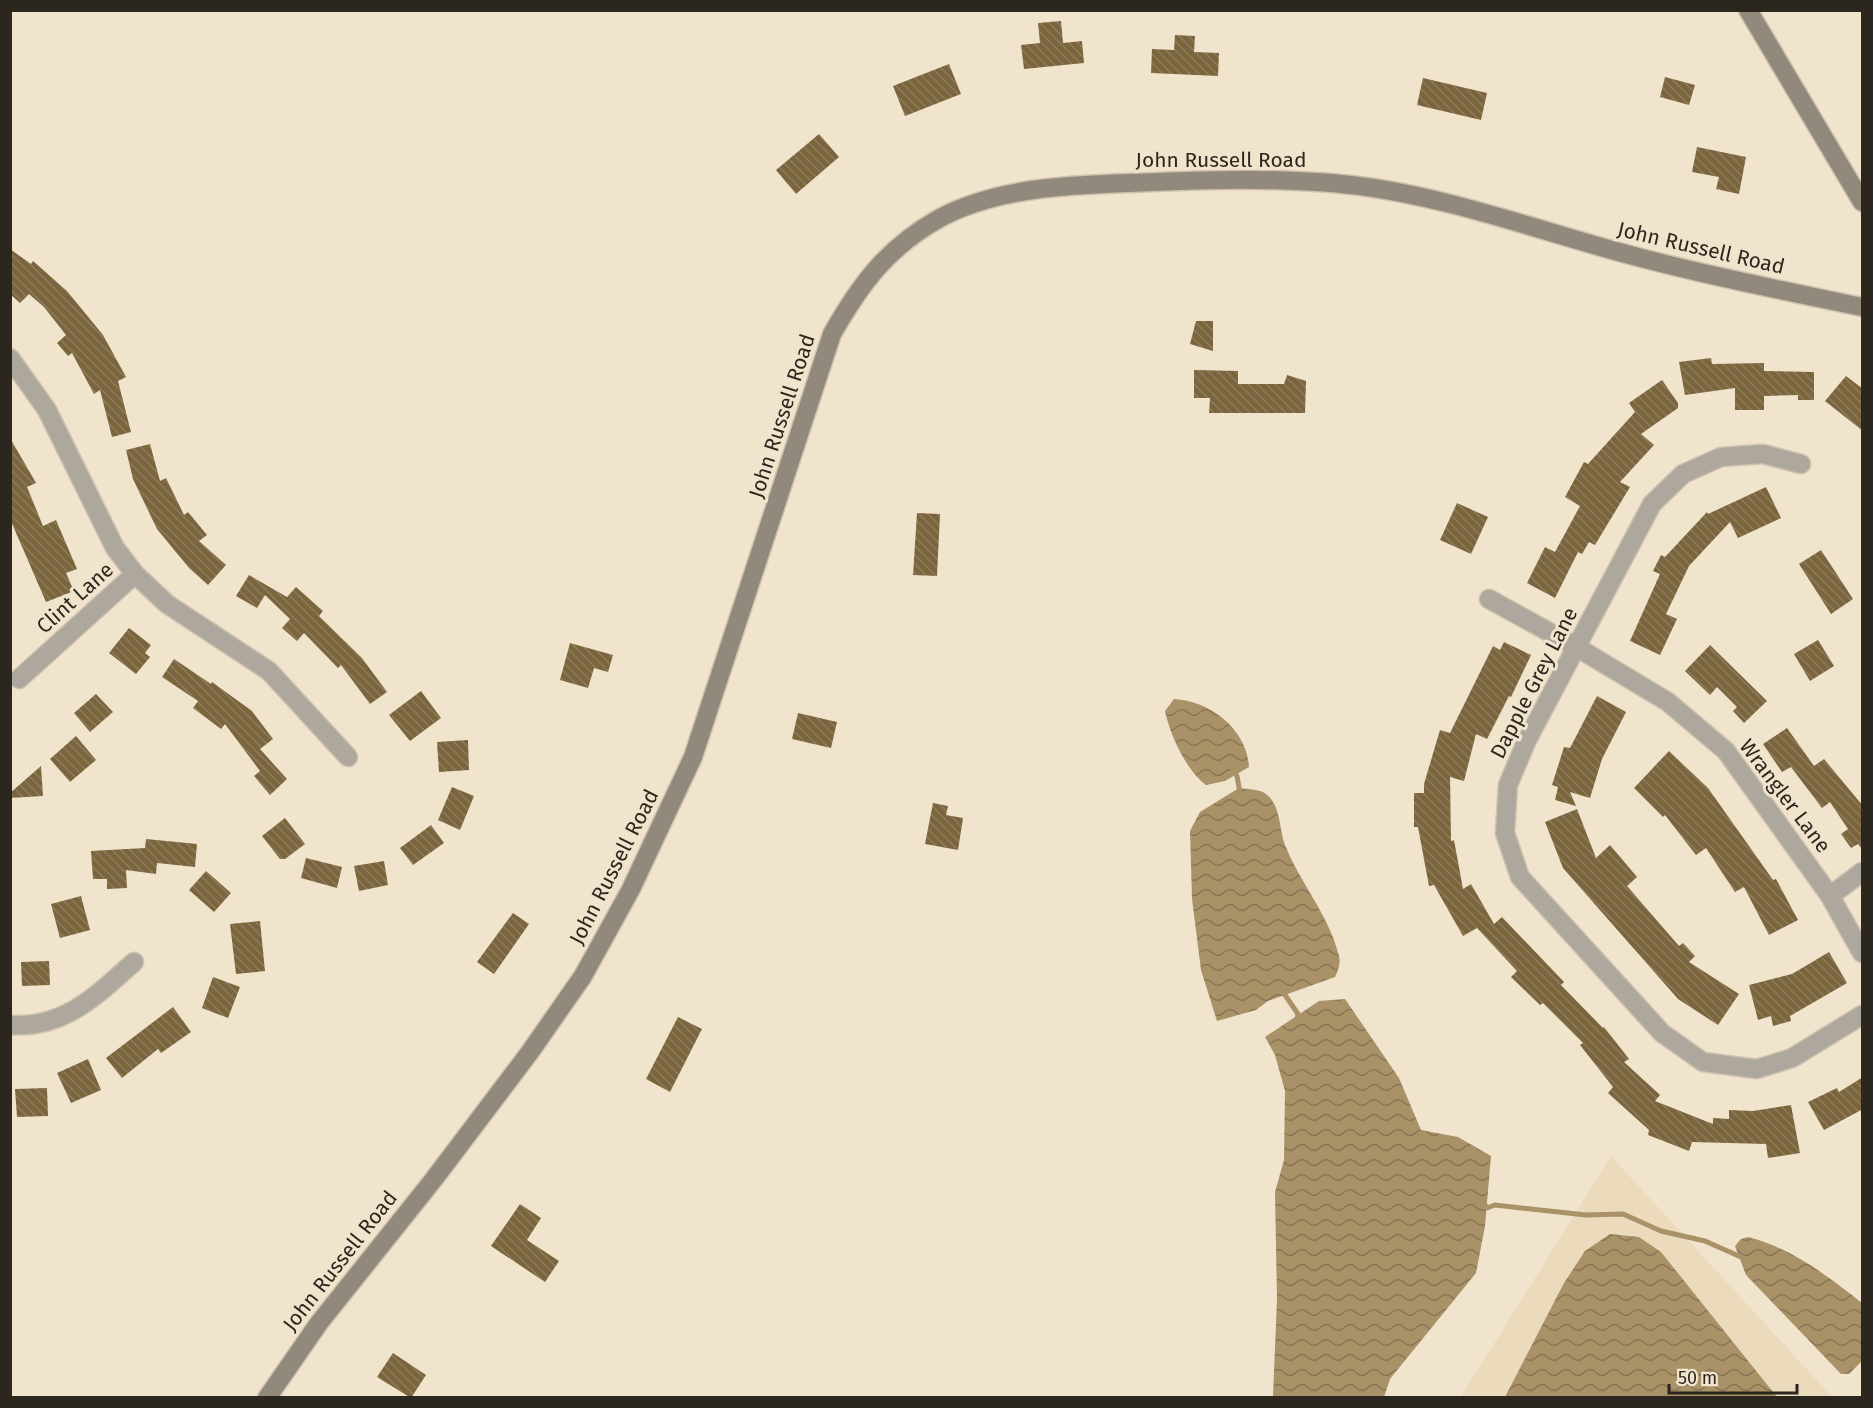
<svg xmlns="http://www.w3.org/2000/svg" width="1873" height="1408" viewBox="0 0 1873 1408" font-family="'Fira Sans',sans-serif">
  <defs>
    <pattern id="water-waves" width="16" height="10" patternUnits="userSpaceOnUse" patternTransform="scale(1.5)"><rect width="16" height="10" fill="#a99168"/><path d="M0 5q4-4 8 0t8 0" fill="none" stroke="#8a7655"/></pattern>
    <pattern id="building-back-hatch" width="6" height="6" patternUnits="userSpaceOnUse" patternTransform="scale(1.5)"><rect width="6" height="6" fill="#7b653d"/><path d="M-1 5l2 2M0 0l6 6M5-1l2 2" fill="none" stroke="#8c7b5d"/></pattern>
  </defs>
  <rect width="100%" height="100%" fill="#f1e4cd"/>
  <path fill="#ebdabc" d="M1611,1156L1832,1397L1460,1398Z"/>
  <path fill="url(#water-waves)" d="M1174,699C1210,701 1247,729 1249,767L1225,781L1206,785C1186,770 1170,735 1165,711Z
    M1239,788C1247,789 1259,789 1266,794C1281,805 1279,829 1285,845C1300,883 1329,915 1339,956C1341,964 1338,970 1335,977L1268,1001L1256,1010L1217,1021L1201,970L1192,899L1190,831L1200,812Z
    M1345,999L1399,1078L1421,1130L1458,1137L1491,1156L1485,1226L1476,1273L1390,1379L1384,1397H1273L1277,1299L1275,1192L1284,1160L1285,1091L1275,1055L1265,1037L1319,1001Z
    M1610,1234L1639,1237L1661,1252L1777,1397H1505L1564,1283L1585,1251Z
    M1748,1237C1791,1248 1828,1276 1862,1303V1361L1849,1374H1841L1746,1275L1735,1246L1741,1239Z"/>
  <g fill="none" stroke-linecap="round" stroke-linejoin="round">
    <path stroke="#a99168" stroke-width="5" d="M1233,771L1237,776L1240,793
      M1283,992L1298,1014L1297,1020
      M1483,1202L1487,1208L1495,1205L1586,1215L1623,1214L1661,1231L1705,1241L1741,1257"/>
  </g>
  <path fill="url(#building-back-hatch)" d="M1061,21L1063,43L1082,41L1084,63L1024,69L1021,45L1040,43L1038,23Z
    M1175,35L1195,36L1194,52L1219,53L1218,76L1151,73L1152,49L1174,50Z
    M949,64L961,94L905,116L893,86Z
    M1665,77L1695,85L1689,105L1660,97Z
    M1423,78L1487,93L1481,120L1417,105Z
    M819,134L839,157L796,194L776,170Z
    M1697,147L1746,157L1739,194L1716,189L1719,177L1692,172Z
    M10,249L31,264L33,261L67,291L103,335L126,377L118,381L131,432L112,437L100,390L94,394L72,353L68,356L57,343L66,335L44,307L29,294L20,303L10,294Z
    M1196,321H1213V351L1190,344Z
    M1711,358L1712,364L1764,363V371L1814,372V400H1798V395L1764,396V410H1735V388L1685,395L1679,362Z
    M1194,370L1238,371V384H1284L1287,375L1306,381L1305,413H1209L1210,398H1194Z
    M1846,376L1863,389V431L1825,401Z
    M1662,380L1678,403V408L1641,434L1654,445L1620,482L1630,487L1595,545L1589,542L1582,554L1578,552L1555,598L1527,583L1545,547L1555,552L1580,506L1565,497L1584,462L1588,464L1635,412L1629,403Z
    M10,438L36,483L27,487L43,526L56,520L77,569L66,573L74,591L46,602L10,519Z
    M150,444L160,481L166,478L184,515L188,512L207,535L199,541L226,565L208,585L189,568L157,529L133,479L126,450Z
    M1766,487L1781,518L1738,538L1730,522L1689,566L1666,614L1677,619L1660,655L1630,641L1660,574L1653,571L1661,555L1665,557L1707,512L1708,514Z
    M1457,503L1488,517L1471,554L1440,540Z
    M917,513L940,514L937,576L913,575Z
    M1821,550L1853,599L1831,614L1799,564Z
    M249,575L287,597L296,587L323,611L319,616L362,658L387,692L370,704L341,665L338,668L304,633L297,641L282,628L290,619L265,595L257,608L236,596Z
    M129,628L151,645L145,653L150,657L136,674L109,653Z
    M1818,640L1834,666L1810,681L1794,654Z
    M1504,642L1531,655L1511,697L1509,696L1487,739L1476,734L1464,781L1450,777L1451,841L1454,840L1463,889L1471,884L1494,924L1502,917L1564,982L1561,985L1603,1028L1604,1027L1629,1059L1624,1062L1660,1095L1655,1101L1713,1124V1118L1729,1119V1110L1753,1111L1791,1105L1800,1153L1768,1158L1766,1144L1692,1142L1689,1151L1648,1135L1649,1130L1608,1093L1613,1087L1580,1045L1583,1043L1543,1003L1540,1005L1511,977L1517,971L1477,928L1463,936L1434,885L1429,886L1418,827H1414V793H1424V784L1440,730L1450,733L1493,646L1500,650Z
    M570,643L613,655L608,672L594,668L588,688L560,680Z
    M1710,645L1767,701L1744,723L1733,711L1737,707L1717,687L1710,695L1685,671Z
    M174,659L211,684L212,682L252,711L273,739L260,749L287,779L270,795L254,776L260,771L225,724L221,729L193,708L198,701L162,677Z
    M421,691L441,718L410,741L389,715Z
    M96,694L113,712L90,732L74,713Z
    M1597,696L1626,712L1602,759L1590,798L1570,792L1576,806L1555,800L1558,787L1552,785L1564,747L1570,748Z
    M798,713L837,722L831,748L792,739Z
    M1787,728L1814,766L1824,759L1863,806V850L1858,844L1851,848L1841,834L1848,829L1830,802L1822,808L1791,767L1782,772L1763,744Z
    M76,736L96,760L70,782L50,759Z
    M468,740L469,770L439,772L437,742Z
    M1669,751L1708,788L1773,880L1776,879L1798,920L1769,935L1744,887L1735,892L1706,848L1696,855L1665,815L1663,817L1634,788Z
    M41,766L43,796L10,798V793Z
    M452,787L474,796L460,830L438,820Z
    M933,803L948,806L946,815L963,818L958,850L925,844Z
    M1577,809L1596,858L1610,845L1637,877L1627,886L1679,946L1683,943L1695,956L1689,962L1739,994L1718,1025L1678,999L1563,868L1545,822Z
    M285,818L305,844L285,859H280L262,836Z
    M431,825L444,843L413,865L400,848Z
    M146,839L197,844L195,867L157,863L156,874L126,870L127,888L107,889V879H93L91,851L145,848Z
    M306,858L342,867L337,888L301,878Z
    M384,861L388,885L359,891L354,866Z
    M206,871L231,893L214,912L189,890Z
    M81,896L90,930L60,938L51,904Z
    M513,913L529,924L494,974L477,962Z
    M260,921L265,971L236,974L230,924Z
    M1829,952L1847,983L1790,1016L1791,1021L1773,1026L1771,1016L1758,1020L1749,985L1792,974Z
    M49,961L50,985L22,986L21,962Z
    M213,977L240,987L228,1018L202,1008Z
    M173,1007L191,1032L161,1053L158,1049L122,1078L106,1058Z
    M678,1017L702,1029L670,1092L646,1079Z
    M88,1059L101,1090L71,1103L57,1073Z
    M1863,1077V1109L1824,1130L1808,1102L1837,1088L1839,1092Z
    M47,1088L48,1116L17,1117L15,1089Z
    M520,1204L541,1218L527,1240L559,1261L545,1282L491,1246Z
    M393,1353L426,1375L411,1398L377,1377Z"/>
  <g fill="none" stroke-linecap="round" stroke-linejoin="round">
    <g stroke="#cec2ae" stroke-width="21">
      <path id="street" d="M10,358L47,410L115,548L135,574L167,604L269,671L348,757
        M1801,464L1763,454L1721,457L1683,474L1652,504L1527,740L1508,785L1505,833L1520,877L1662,1033L1703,1062L1757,1069L1792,1058L1862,1015
        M1489,599L1578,648L1668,702L1726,751L1830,896L1862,953
        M19,679L135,574
        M1830,896L1862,872
        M10,1025C64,1029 97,995 134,962"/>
    </g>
    <g stroke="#cec2ae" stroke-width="21">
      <path id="secondary" d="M1748,10L1862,202
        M267,1398L319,1323L434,1179L530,1052L583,976L631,889L693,757L832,334C861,283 888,247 940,218C996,188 1067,185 1129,183C1203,180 1277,177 1351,185C1440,195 1532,228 1619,252C1699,274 1781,290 1862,307"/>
    </g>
    <use href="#street" stroke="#ada79e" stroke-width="18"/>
    <use href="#secondary" stroke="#91897b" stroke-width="18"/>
  </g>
  <g text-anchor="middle" stroke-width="6" stroke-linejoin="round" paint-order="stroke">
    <g font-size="21" fill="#2c271e" stroke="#f1e4cd">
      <text x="1221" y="167">John Russell Road</text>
      <text transform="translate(1701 248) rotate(13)" y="7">John Russell Road</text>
      <text transform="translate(782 416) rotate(-72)" y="7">John Russell Road</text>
      <text transform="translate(75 598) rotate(-42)" y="7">Clint Lane</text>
      <text transform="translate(1534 683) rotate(-63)" y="7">Dapple Grey Lane</text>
      <text transform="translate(1785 796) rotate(53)" y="7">Wrangler Lane</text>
      <text transform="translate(614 867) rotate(-63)" y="7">John Russell Road</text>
      <text transform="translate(340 1261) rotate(-52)" y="7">John Russell Road</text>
    </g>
  </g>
  <rect width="1873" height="1408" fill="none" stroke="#2c271e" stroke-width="24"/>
  <path d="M1669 1384v9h128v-9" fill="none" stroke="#2c271e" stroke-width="3"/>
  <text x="1678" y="1384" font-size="18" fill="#2c271e" stroke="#f1e4cd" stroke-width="4.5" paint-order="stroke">50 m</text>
</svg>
